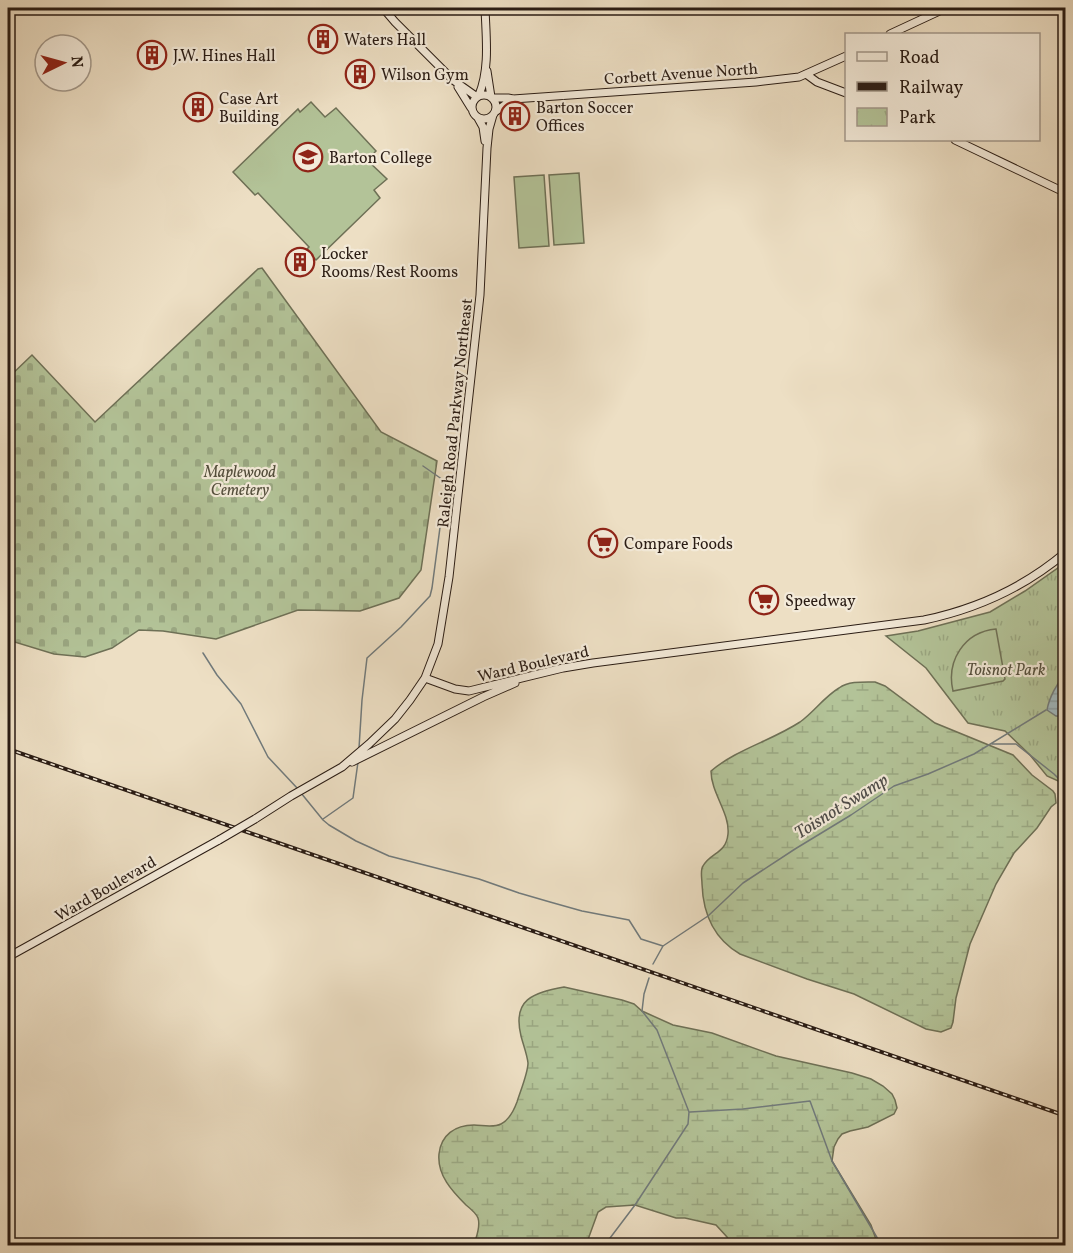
<svg xmlns="http://www.w3.org/2000/svg" width="1073" height="1253" viewBox="0 0 1073 1253" font-family="Vollkorn,serif">
  <defs>
    <pattern id="wetland-marsh" width="20" height="14" patternUnits="userSpaceOnUse" patternTransform="scale(1.5)"><rect width="20" height="14" fill="#b3c398"/><path d="M1 5h8M5 5V1M11 12h8M15 12V8" fill="none" stroke="#9aa782"/></pattern>
    <pattern id="cemetery-stones" width="16" height="16" patternUnits="userSpaceOnUse" patternTransform="scale(1.5)"><rect width="16" height="16" fill="#b3c398"/><path d="M2 7V4a2 2 0 0 1 4 0v3zM10 15v-3a2 2 0 0 1 4 0v3z" fill="#9aa782"/></pattern>
    <pattern id="park-tufts" width="24" height="20" patternUnits="userSpaceOnUse" patternTransform="scale(1.5)"><rect width="24" height="20" fill="#b3c398"/><path d="M3 7l-1-3M5 7V3M7 7l1-3M15 17l-1-3M17 17v-4M19 17l1-3" fill="none" stroke="#9aa782"/></pattern>
    <pattern id="water-rules" width="6" height="5" patternUnits="userSpaceOnUse" patternTransform="scale(1.5)"><rect width="6" height="5" fill="#a0b9c0"/><path d="M0 2.5h6" fill="none" stroke="#8a9ea4"/></pattern>
  </defs>
  <rect width="100%" height="100%" fill="#eddfc4"/>
  <filter id="stains"><feTurbulence type="fractalNoise" baseFrequency=".00333" numOctaves="4"/><feColorMatrix values="0 0 0 0 .2 0 0 0 0 .09 0 0 0 0 .02 0 0 0 .5 -.17"/></filter>
  <radialGradient id="worn" r=".72"><stop offset=".6" stop-color="#630" stop-opacity="0"/><stop offset="1" stop-color="#630" stop-opacity=".3"/></radialGradient>
  <path fill="url(#wetland-marsh)" stroke="#6e7056" stroke-width="1.5" d="M875,682L885,686L935,723L1013,755L1032,775L1053,791L1055,794L1056,803L1051,807L1037,828L1014,853L996,884L970,944L956,998L953,1022L951,1028L941,1032L926,1029L854,994L807,979L740,954C714,939 703,913 702,884C702,878 700,870 703,866C711,852 726,854 728,834C730,813 711,793 711,771C737,749 771,741 800,722C814,712 824,697 839,688C849,681 863,682 875,682Z
    M564,987L622,1000L634,1004L642,1011L673,1025L712,1033L776,1056L852,1073L871,1079L883,1086L892,1094L895,1100L897,1108L894,1114L868,1127L850,1131L842,1134L838,1139L834,1147L832,1161L871,1225L878,1245H731L727,1237L716,1225L685,1218H676L635,1205L606,1207L598,1212L586,1245H474C476,1237 481,1227 478,1218C476,1213 471,1209 466,1205C452,1191 437,1175 439,1154C441,1135 455,1125 474,1125C482,1125 493,1128 501,1124C509,1120 514,1110 517,1102C520,1092 528,1073 528,1063C527,1054 523,1044 521,1036C512,999 533,993 564,987Z"/>
  <path fill="url(#cemetery-stones)" stroke="#6e7056" stroke-width="1.5" d="M262,268L381,432L437,461L421,570L399,598L360,611L298,610L216,639L163,631L139,630L112,648L85,657L54,654L8,640V378L32,355L95,422L258,269Z"/>
  <path fill="url(#park-tufts)" stroke="#6e7056" stroke-width="1.5" d="M1065,563V784L1047,776L1030,755L1005,731L968,723L926,668L886,636L918,631L990,612L1025,591Z"/>
  <path fill="#b3c398" stroke="#6e7056" stroke-width="1.5" d="M311,102L325,117L336,108L376,151L367,160L387,179L374,190L380,198L316,260L306,250L309,247L258,193L255,195L233,172L298,109L300,112Z
    M579,173L584,243L554,245L549,175Z
    M544,175L549,246L519,248L514,177Z
    M996,629L1005,679L1003,681L953,691C946,661 964,632 996,629Z"/>
  <path fill="url(#water-rules)" stroke="#717a7b" stroke-width="1.5" d="M1065,674V717L1056,716L1047,710C1049,698 1057,683 1065,674Z"/>
  <g fill="none" stroke-linecap="round" stroke-linejoin="round">
    <path stroke="#717a7b" stroke-width="1.5" d="M203,653L217,675L241,704L268,757L298,789
      M992,744H1016L1054,774L1066,786
      M359,748L362,700L367,658L401,627L430,596L432,588L446,482L423,466
      M301,793L323,820L329,825L356,841L389,856L479,879L519,893L550,902L582,911L629,920L641,939L663,946
      M323,819L353,798L358,762
      M653,964L663,946L708,916L743,883L795,849L851,815L894,786L928,774L974,754L1046,710
      M690,1112L743,1109L810,1101L832,1161L882,1246
      M604,1246L635,1205L688,1124L689,1112L657,1030L642,1011L644,994L649,978"/>
    <g stroke="#2a1c14" stroke-width="9">
      <path id="secondary" d="M383,8L395,22L453,80L477,97
        M890,34L946,8
        M487,71L491,97
        M806,74L817,82L846,93
        M458,87L471,108
        M472 107a12 12 0 1 1 24 0a12 12 0 1 1-24 0Z
        M479,95C490,68 486,37 485,8
        M492,98H508L513,99L756,82L799,77L846,56
        M495,112L513,99
        M478,118L483,127L485,141
        M955,140L1066,193
        M425,678L455,689L469,691L563,668L593,663L924,620C976,609 1025,587 1066,552
        M352,762L483,697L515,683
        M255,819L291,796L342,767L369,744L395,719L410,700L425,678L438,644L449,577L480,295L487,148L489,129L493,115
        M8,957L219,840"/>
    </g>
    <use href="#secondary" stroke="#f3ead9" stroke-width="7"/>
    <g stroke="#2a1c14" stroke-width="4">
      <path id="rail" d="M8,749L1066,1116"/>
    </g>
    <use href="#rail" stroke="#f3ead9" stroke-width="1.5" stroke-dasharray="4.5" stroke-linecap="butt"/>
    <g stroke="#2a1c14" stroke-width="9" stroke-linecap="butt">
      <path id="secondary-bridge" d="M219,840L255,819"/>
    </g>
    <use href="#secondary-bridge" stroke="#f3ead9" stroke-width="7"/>
  </g>
  <defs>
    <g id="building-ring" transform="scale(1.5)"><circle r="9.5" fill="#f3ead9" stroke="#8f2418" stroke-width="1.5"/><path d="M-4-6H4V6H1V3H-1V6H-4ZM-2.5-4.3h1.7v1.8h-1.7ZM.8-4.3h1.7v1.8H.8ZM-2.5-1h1.7V.8h-1.7ZM.8-1h1.7V.8H.8Z" fill="#8f2418"/></g>
    <g id="university-ring" transform="scale(1.5)"><circle r="9.5" fill="#f3ead9" stroke="#8f2418" stroke-width="1.5"/><path d="M0-5L7-2L0 1L-7-2ZM-4 1L0 2.5L4 1V4Q0 6-4 4Z" fill="#8f2418"/></g>
    <g id="supermarket-ring" transform="scale(1.5)"><circle r="9.5" fill="#f3ead9" stroke="#8f2418" stroke-width="1.5"/><path d="M-6-5.5h2.5l.6 2H6L4.5 2H-2.5L-4.4-4H-6ZM-1.5 3.2a1.3 1.3 0 1 0 .1 0ZM3 3.2a1.3 1.3 0 1 0 .1 0Z" fill="#8f2418"/></g>
  </defs>
  <g fill-rule="evenodd">
    <use href="#building-ring" x="323" y="39"/>
    <use href="#building-ring" x="152" y="55"/>
    <use href="#building-ring" x="360" y="74"/>
    <use href="#building-ring" x="198" y="107"/>
    <use href="#building-ring" x="515" y="116"/>
    <use href="#university-ring" x="308" y="157"/>
    <use href="#building-ring" x="300" y="262"/>
    <use href="#supermarket-ring" x="603" y="543"/>
    <use href="#supermarket-ring" x="764" y="600"/>
  </g>
  <g text-anchor="middle" stroke-width="4.5" stroke-linejoin="round" paint-order="stroke">
    <g font-size="16" fill="#2a1c14" stroke="#f3ead9" text-anchor="start">
      <text x="344" y="45">Waters Hall</text>
      <text x="173" y="61">J.W. Hines Hall</text>
      <text x="381" y="80">Wilson Gym</text>
      <text x="219" y="104">Case Art<tspan x="219" dy="18">Building</tspan></text>
      <text x="536" y="113">Barton Soccer<tspan x="536" dy="18">Offices</tspan></text>
      <text x="329" y="163">Barton College</text>
      <text x="321" y="259">Locker<tspan x="321" dy="18">Rooms/Rest Rooms</tspan></text>
      <text x="624" y="549">Compare Foods</text>
      <text x="785" y="606">Speedway</text>
    </g>
    <g font-size="16" fill="#2a1c14" stroke="#f3ead9">
      <text transform="translate(681 73) rotate(-4)" y="6">Corbett Avenue North</text>
      <text transform="translate(454 413) rotate(-84)" y="6">Raleigh Road Parkway Northeast</text>
      <text transform="translate(533 663) rotate(-13)" y="6">Ward Boulevard</text>
      <text transform="translate(105 888) rotate(-30)" y="6">Ward Boulevard</text>
    </g>
    <g font-size="16" font-style="italic" fill="#534e3c" stroke="#f3ead9">
      <text x="240" y="477">Maplewood<tspan x="240" dy="18">Cemetery</tspan></text>
      <text x="1006" y="675">Toisnot Park</text>
    </g>
    <g font-size="18" font-style="italic" fill="#4d4b48" stroke="#f3ead9">
      <text transform="translate(841 806) rotate(-32)" y="6">Toisnot Swamp</text>
    </g>
  </g>
  <rect width="1073" height="1253" fill="none" stroke="#eddfc4" stroke-width="30"/>
  <rect x="9" y="9" width="1055" height="1235" fill="none" stroke="#2a1c14" stroke-width="3"/>
  <rect x="15" y="15" width="1043" height="1223" fill="none" stroke="#2a1c14" stroke-width="1.5"/>
  <rect x="845" y="33" width="195" height="108" fill="#f3ead9" stroke="#a3988a" stroke-width="1.5"/>
  <rect x="857" y="52" width="30" height="9" fill="#f3ead9" stroke="#a3988a" stroke-width="1.5"/>
  <text x="899" y="63" font-size="18" fill="#2a1c14">Road</text>
  <rect x="857" y="82" width="30" height="9" fill="#2a1c14" stroke="#a3988a" stroke-width="1.5"/>
  <text x="899" y="93" font-size="18" fill="#2a1c14">Railway</text>
  <rect x="857" y="108" width="30" height="18" fill="url(#park-tufts)" stroke="#a3988a" stroke-width="1.5"/>
  <text x="899" y="123" font-size="18" fill="#2a1c14">Park</text>
  <g transform="translate(63 63) rotate(85)"><circle r="28" fill="#f3ead9" stroke="#a3988a" stroke-width="1.5"/>
  <path d="M0-4.5L10 22L0 15L-10 22Z" fill="#8f2418"/>
  <text y="-9" font-size="16" font-weight="bold" text-anchor="middle" fill="#2a1c14">N</text>
  </g>
  <rect width="100%" height="100%" filter="url(#stains)"/>
  <rect width="100%" height="100%" fill="url(#worn)"/>
</svg>
